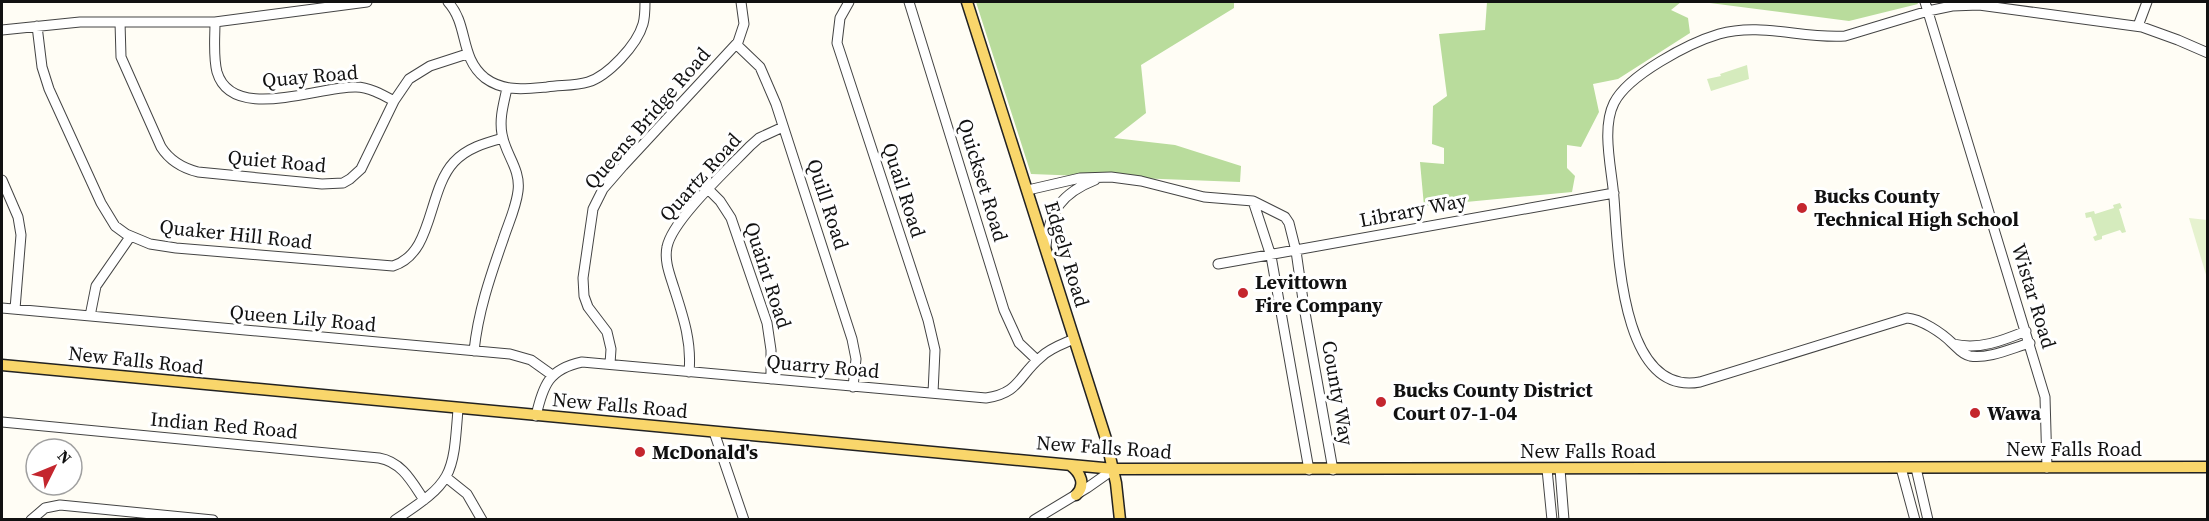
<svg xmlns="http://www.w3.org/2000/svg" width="2209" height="521" viewBox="0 0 2209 521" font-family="'Source Serif 4',serif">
  <rect width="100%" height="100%" fill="#fffdf5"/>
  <path fill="#d5ebbd" d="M1747,65L1749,79L1711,91L1707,79L1721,76L1720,74Z
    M2120,203L2122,208L2119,209L2126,232L2122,233L2120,230L2102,236V239L2095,241L2093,237L2097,235L2091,217L2086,218L2085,213L2094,211L2095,214L2114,208L2113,205Z"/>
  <path fill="#b9dc9c" d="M976,2H1234V8L1141,65L1146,113L1114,138L1175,145L1241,166L1240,182L1031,174Z
    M1487,2H1681L1671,10L1688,18L1690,33L1618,79L1593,84L1599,112L1581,147L1567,145V168L1575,176L1572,192L1424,206L1420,162L1444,164V148L1432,144L1433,106L1447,96L1439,34L1485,30Z
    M1702,2H1917L1918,4L1849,21Z"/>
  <path fill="#e6f2cf" d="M2189,218L2207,220V278Z"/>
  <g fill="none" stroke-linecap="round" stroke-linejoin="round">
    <g stroke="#444" stroke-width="11">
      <path id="minor" d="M448,2C469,25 459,57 485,78C504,92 525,89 547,87C560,85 575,86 588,82C608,76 637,45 643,24C645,17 645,9 645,2
        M849,2L840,18L837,43L928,320L935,350L933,393
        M909,2L1004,310L1019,343L1037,360
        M1925,2L2045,397L2047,468
        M120,22L121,57L161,147C170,161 182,168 198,172L322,184L343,183L350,179L361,169L394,101L409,79L430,66L467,54
        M215,22C215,37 213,57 217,72C232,123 318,86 356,87C369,87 383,95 394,101
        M37,26L42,67L49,89L101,203L115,226L126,234L150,244L176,248L393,266C434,253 427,191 454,162C467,148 485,143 503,138
        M2138,26L2147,2
        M2,30L80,22H215L367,2
        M736,44L760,67L776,104L852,339L856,359L853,387
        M2,180L18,217L21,235L15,309
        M709,190L720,201L731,218L767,323L771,350V379
        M1028,190L1080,178L1111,177L1141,181L1204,197L1253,201L1285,217L1289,223L1296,251L1304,307L1333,470
        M1253,201L1271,256L1309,470
        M1046,246C1049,211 1062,193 1095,180
        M1218,264L1614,193
        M2,308L510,354L531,360L552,375
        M90,316L96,286L130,237
        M2030,343C2012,348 1989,359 1970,356C1961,354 1958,348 1952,343C1942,333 1921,319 1907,318L1700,382C1620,397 1618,247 1614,198C1612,170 1601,129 1614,103C1628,75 1689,43 1719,34C1761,22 1802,39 1845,36L1928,11L1952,6L1979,5L2142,27L2178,40L2208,53
        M1953,344C1979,350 2002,341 2026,331
        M474,351C478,312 490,277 503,240C508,224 516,208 518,191C521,169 505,154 502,134C499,118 504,103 507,88
        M610,364L611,349L607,332L588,307L584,296L583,278L593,209L603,189L623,166L738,42L744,24L741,2
        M689,372C692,342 683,316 674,288C670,275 664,261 667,247C672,220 729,168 750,146L759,138L783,127
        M536,416C543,385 549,369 582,362L986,398C1020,393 1018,376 1041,357C1050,348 1063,344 1074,339
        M2,422L379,458C402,462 412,482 424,500
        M714,432L744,520
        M1901,468L1915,520
        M1916,468L1928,520
        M1547,469L1552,520
        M1560,469L1564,520
        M447,478L467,494L482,520
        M31,520L45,508L60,505L213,520
        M395,520C453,482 453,477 458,409
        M1034,520L1087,488L1114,469"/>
    </g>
    <g stroke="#222" stroke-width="13">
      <path id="major" d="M967,2L1106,439L1116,483L1120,520
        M2,365L1114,469L2208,467
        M1070,465C1081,473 1086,485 1076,495"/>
    </g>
    <use href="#minor" stroke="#fff" stroke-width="9"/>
    <use href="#major" stroke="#f9d66b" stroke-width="10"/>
  </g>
  <g fill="#c4262e" stroke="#fff" stroke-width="2">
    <circle cx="1802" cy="208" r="6"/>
    <circle cx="1243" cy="293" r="6"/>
    <circle cx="1381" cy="402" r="6"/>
    <circle cx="1975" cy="413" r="6"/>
    <circle cx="640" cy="452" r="6"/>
  </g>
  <g text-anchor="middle" stroke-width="6" stroke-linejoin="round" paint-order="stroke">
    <g font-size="20" fill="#111" stroke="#fff">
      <text transform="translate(310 76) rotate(-5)" y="7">Quay Road</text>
      <text transform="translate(647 118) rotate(-49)" y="7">Queens Bridge Road</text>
      <text transform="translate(277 161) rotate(5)" y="7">Quiet Road</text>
      <text transform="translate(700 177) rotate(-48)" y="7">Quartz Road</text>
      <text transform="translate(983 180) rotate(73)" y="7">Quickset Road</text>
      <text transform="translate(904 190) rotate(72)" y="7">Quail Road</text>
      <text transform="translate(828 204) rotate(72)" y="7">Quill Road</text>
      <text transform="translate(1413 210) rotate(-11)" y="7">Library Way</text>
      <text transform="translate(236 234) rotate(6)" y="7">Quaker Hill Road</text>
      <text transform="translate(1067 254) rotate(73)" y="7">Edgely Road</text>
      <text transform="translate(768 275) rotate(72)" y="7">Quaint Road</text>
      <text transform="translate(2034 296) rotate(73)" y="7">Wistar Road</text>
      <text transform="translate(303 318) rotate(5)" y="7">Queen Lily Road</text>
      <text transform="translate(136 360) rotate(6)" y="7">New Falls Road</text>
      <text transform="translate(823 366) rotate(5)" y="7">Quarry Road</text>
      <text transform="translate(1338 393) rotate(80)" y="7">County Way</text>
      <text transform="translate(620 405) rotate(5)" y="7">New Falls Road</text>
      <text transform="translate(224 425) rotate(5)" y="7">Indian Red Road</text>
      <text transform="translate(1104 447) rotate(4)" y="7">New Falls Road</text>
      <text x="2074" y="456">New Falls Road</text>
      <text x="1588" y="458">New Falls Road</text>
    </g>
    <g font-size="20" font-weight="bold" fill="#111" stroke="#fff" text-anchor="start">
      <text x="1814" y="203">Bucks County<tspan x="1814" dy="23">Technical High School</tspan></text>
      <text x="1255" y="289">Levittown<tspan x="1255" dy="23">Fire Company</tspan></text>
      <text x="1393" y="397">Bucks County District<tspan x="1393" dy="23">Court 07-1-04</tspan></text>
      <text x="1987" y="420">Wawa</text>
      <text x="652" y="459">McDonald's</text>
    </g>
  </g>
  <rect width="2209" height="521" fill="none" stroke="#111111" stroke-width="6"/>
  <g transform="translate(54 467) rotate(47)"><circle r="28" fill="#ffffff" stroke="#a0a0a0" stroke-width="1.5"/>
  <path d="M0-4.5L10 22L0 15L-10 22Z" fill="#c4262e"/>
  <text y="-9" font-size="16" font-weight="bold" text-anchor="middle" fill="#111111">N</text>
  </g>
</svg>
